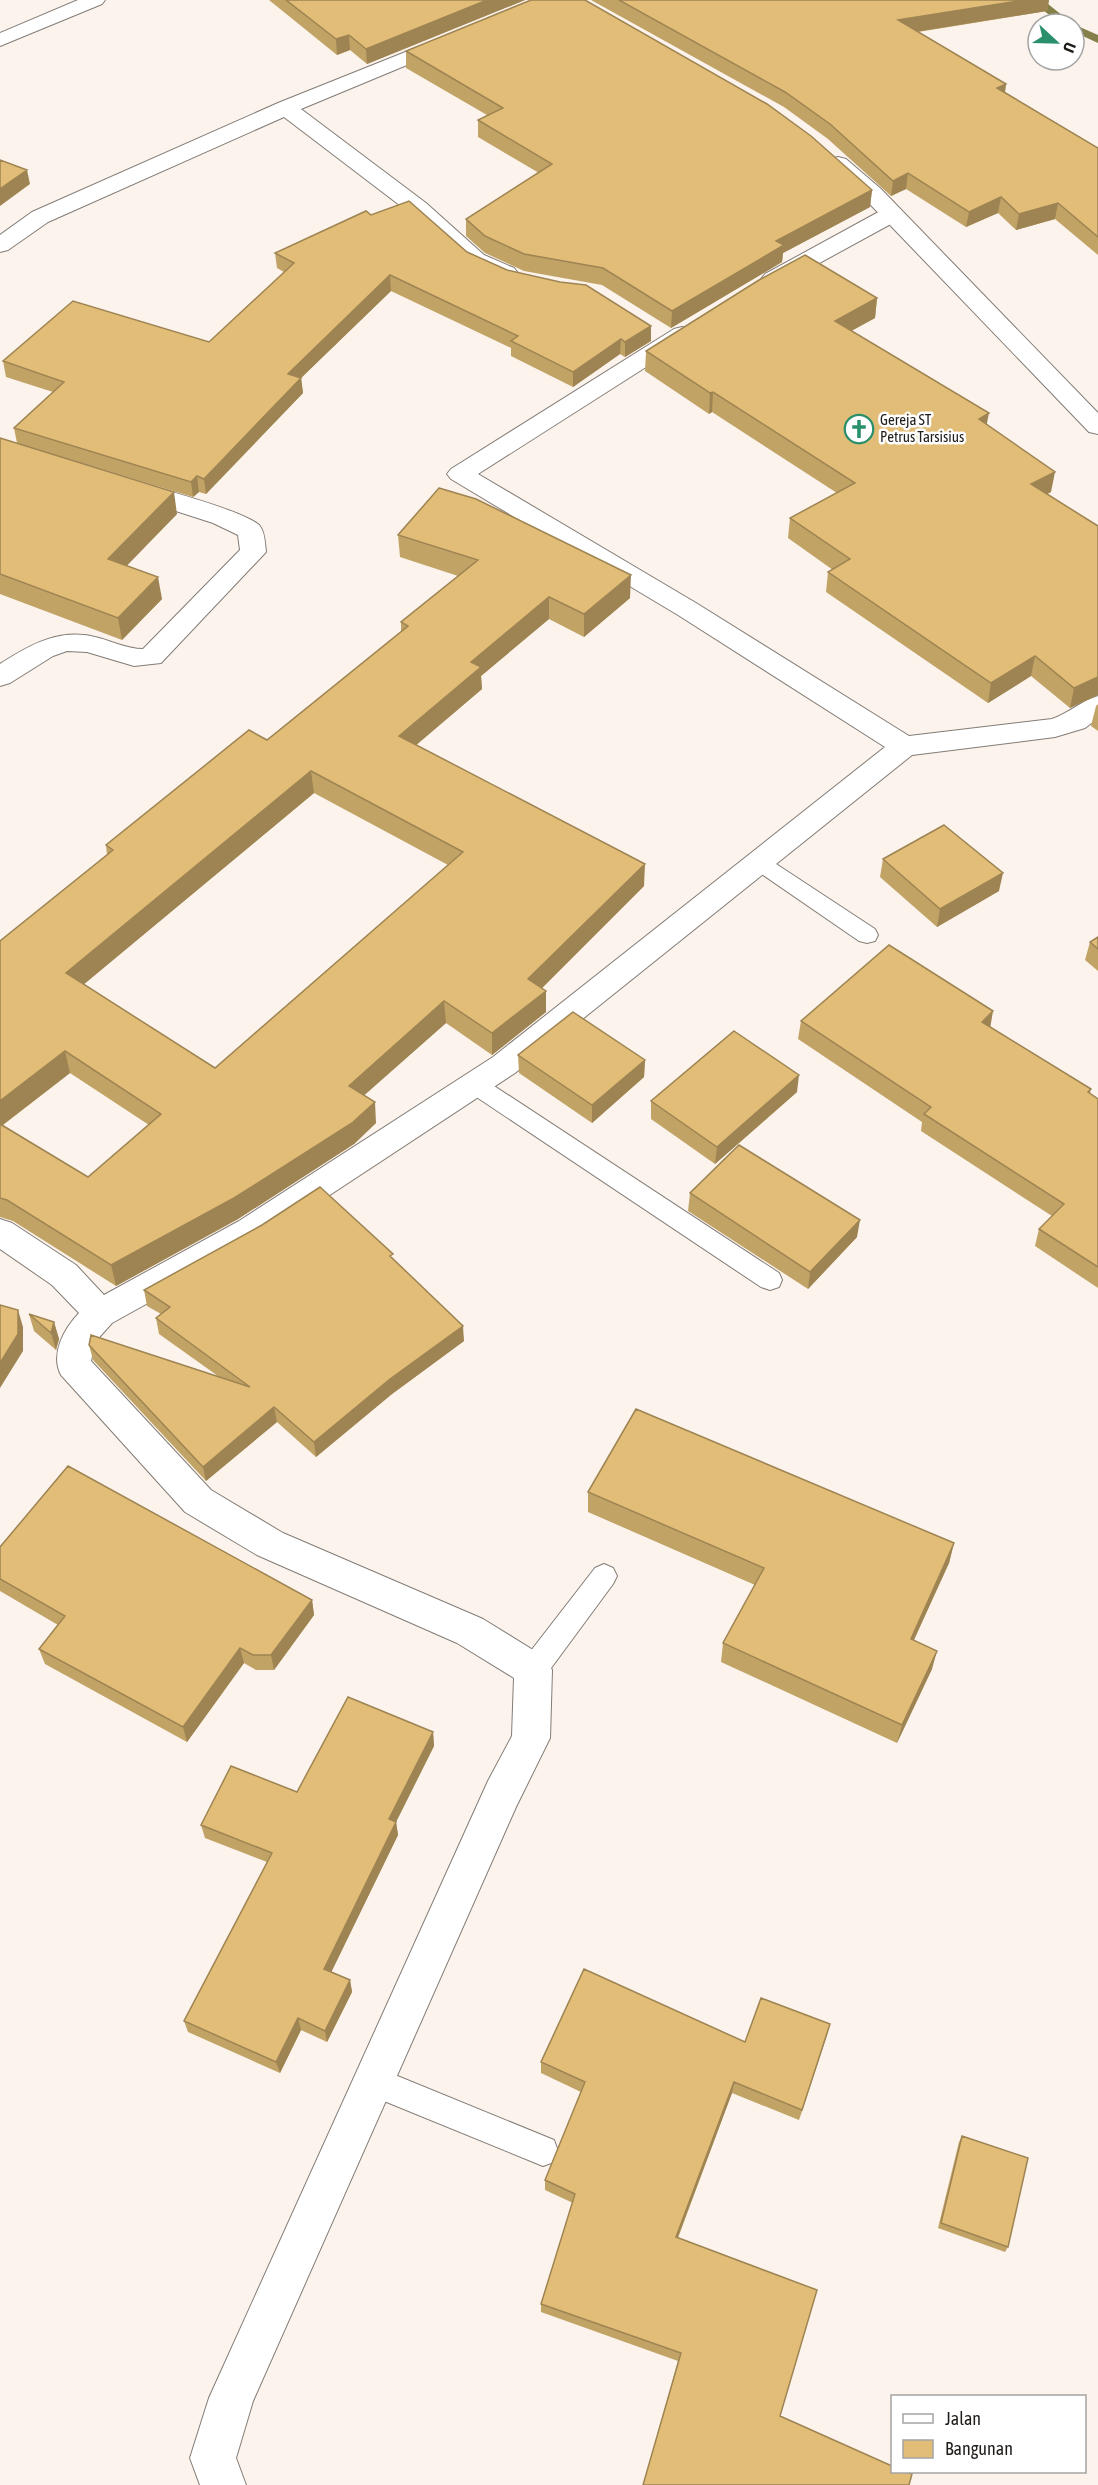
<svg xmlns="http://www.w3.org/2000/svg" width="1098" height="2485" viewBox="0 0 1098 2485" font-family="'Asap Condensed',sans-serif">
  <rect width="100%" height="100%" fill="#fbf3ec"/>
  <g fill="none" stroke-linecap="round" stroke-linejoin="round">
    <path fill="#857f4a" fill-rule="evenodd" d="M1030,0H1043L1073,24L1098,35V43L1074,32V24H1061Z"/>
    <g stroke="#837c76" stroke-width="2">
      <path id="lane" d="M760,856L767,858L875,929L878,935L875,941L867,943L859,941L753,868L749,863L753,858Z
        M474,1075L482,1078L779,1273L782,1280L779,1287L770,1290L761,1287L466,1090L463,1084L466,1078Z
        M604,1564L613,1568L617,1576L613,1584L543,1679L533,1682L523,1679L519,1670L523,1661L595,1568Z
        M373,2066L554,2140L558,2151L554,2162L543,2166L362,2092L358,2081L362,2070Z"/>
    </g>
    <g stroke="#837c76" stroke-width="2">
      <path id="street" d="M78,0H105L102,4L0,46V33Z
        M448,35L455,37L458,41L455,45L301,109L426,203L484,255L514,268L518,273L514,278L506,280L498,278L468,265L410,213L284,117L48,222L8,250L0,252V235L32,212L278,103Z
        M892,207L900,209L903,214L900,219L781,284L773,286L765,284L761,279L765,274L884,209Z
        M682,327L690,329L694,334L690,339L478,474L696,603L909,736L1052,719C1069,713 1081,701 1098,696V718L1085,728L1055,737L912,755L515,1073L263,1239L112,1323L95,1342L91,1361L211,1490L283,1533L483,1619L546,1658L552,1670L550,1738L516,1807L253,2401L236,2458L246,2485H200L190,2458L209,2398L488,1781L512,1736L514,1678L457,1643L257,1555L185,1512L61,1375C50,1354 64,1329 79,1313L52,1285L0,1249V1219L12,1223L76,1265L104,1295L239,1221L493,1057L885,747L678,615L451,479L447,474L451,469L674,329Z
        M132,481C158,488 242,510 259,525C265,531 265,544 266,552L161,663L134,666L87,652L67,651L53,656L10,683L0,686V664C31,644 61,627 99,638C114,642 127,649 143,649L240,550L238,535L213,523L123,494L119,489L123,484Z"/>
    </g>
    <g stroke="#837c76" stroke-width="2">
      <path id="secondary" d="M838,157L846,159L881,189L1098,413V434L1089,432L865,199L830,169L827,164L830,159Z"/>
    </g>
    <use href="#lane" fill="#fff" fill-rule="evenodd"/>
    <use href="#street" fill="#fff" fill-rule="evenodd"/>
    <use href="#secondary" fill="#fff" fill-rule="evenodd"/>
  </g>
  <path fill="#c2a366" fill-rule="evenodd" d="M269,0H525L367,64L350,50L337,55Z
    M591,0H1049L1047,11L918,32L1006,84L1005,92L1098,148V255L1055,219L1016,230L998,213L966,227L906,189L891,196L828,139L784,107Z
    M406,51L872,190L870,207L783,253L782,262L671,328L602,285L524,271L485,253L466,236V219L539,173L478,137V120L487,115L406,68Z
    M371,215L467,252L507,270L651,326V341L625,357L620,354L573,387L511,356V348L391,291L301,378L303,393L206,494L199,492L193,497L68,459L177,514L126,566L162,599L122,640L0,594V438L17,443L14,428L53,392L6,377L3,361L209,342L284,272L277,268L275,253Z
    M877,298L875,318L851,331L987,424L1051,492L1047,494L1098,526V695L1070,708L1031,676L988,703L826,592L828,572L833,570L788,538L790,518L837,493L712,412L709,414L645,371L646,351Z
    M398,535L630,598L584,637L549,619L481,676L482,689L416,745L644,886L542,988L546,991V1012L492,1055L446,1023L364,1095L376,1123L354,1144L238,1219L116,1286L13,1221L0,1217V941L107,855L106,845L267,740L401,632V622L458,576L400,557ZM314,793L448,865L215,1068L84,984ZM70,1073L149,1125L88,1177L3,1125Z
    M1098,704V731L1091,726L1096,706Z
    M883,859L999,891L937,927L880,877Z
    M1098,937V971L1085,960L1090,942Z
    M801,1021L990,1027L1091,1089L1090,1094L1098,1099V1288L1035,1246L1039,1229L1052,1216L921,1131L922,1122L798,1039Z
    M518,1055L645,1060L644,1077L592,1123L519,1073Z
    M797,1092L715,1164L651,1119V1101Z
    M690,1193L857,1237L808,1289L688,1211Z
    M394,1260L464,1341L392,1394L316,1457L277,1422L206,1481L93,1360L89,1345L218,1376L159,1334L156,1318L161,1314L147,1306L144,1290Z
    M29,1314L54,1322L59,1339L56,1350L34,1331Z
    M588,1492L954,1543L949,1563L914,1640L932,1669L897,1743L721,1662L723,1643L755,1585L588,1512Z
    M0,1547L312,1600L314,1615L274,1670H256L244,1663L187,1742L45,1664L39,1649L58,1625L0,1591Z
    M433,1732L434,1746L396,1822L398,1835L331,1972L350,1980L352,1992L327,2042L301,2030L280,2073L188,2032L184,2021L267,1862L205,1838L201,1825L297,1792Z
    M584,1969L745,2042L761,1998L830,2024L799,2120L732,2093L678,2238L817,2290L780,2416L892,2466V2472H906L912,2474L909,2485H643L678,2361L541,2312V2304L573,2203L545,2190V2180L581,2092L541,2073V2062Z
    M962,2136L1008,2247L1005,2252L938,2228L959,2142Z"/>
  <path fill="#9e8453" d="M487,0H525L367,64L366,49Z
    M1024,0H1049L1047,11L896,35L898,20Z
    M349,35L350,50L337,55L336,39Z
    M1006,84L1004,99L997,88Z
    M27,170L30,184L0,206V189Z
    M908,173L906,189L891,196L893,181Z
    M872,190L870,207L783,253L782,262L671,328L672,311L776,241Z
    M1001,197L998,213L966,227L969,212Z
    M1058,203L1055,219L1016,230L1019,214Z
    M390,275L391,291L301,378L303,393L206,494L204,479L288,374Z
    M877,298L875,318L833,341L835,321Z
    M651,326V341L625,357V342Z
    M621,339L620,354L573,387V372Z
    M713,392L712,412L709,414L710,393Z
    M989,413L985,433L979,419Z
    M1055,472L1051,492L1027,504L1031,484Z
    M197,476L199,492L193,497L191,482Z
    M174,492L177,514L112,581L108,559Z
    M631,575L630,598L584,637V614Z
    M158,577L162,599L122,640L118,618Z
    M549,597V619L481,676L482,689L401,758L399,736L471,662Z
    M1035,656L1031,676L988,703L991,683Z
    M1098,677V695L1070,708L1074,688Z
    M311,771L314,793L71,995L66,973Z
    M645,864L644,886L529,1001L528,979Z
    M1003,873L999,891L937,927L940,909Z
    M546,991V1012L492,1055V1033Z
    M444,1001L446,1023L351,1107L349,1086Z
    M993,1011L990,1029L982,1022Z
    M65,1051L70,1073L0,1127V1101Z
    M645,1060L644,1077L592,1123V1105Z
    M799,1075L797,1092L715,1164L717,1147Z
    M375,1102L376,1123L354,1144L238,1219L116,1286L111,1265Z
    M860,1220L857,1237L808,1289L810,1272Z
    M18,1310L23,1327V1351L0,1388V1363Z
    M54,1322L59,1339L56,1350L51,1333Z
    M463,1326L464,1341L392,1394L316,1457L314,1442L390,1379Z
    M274,1407L277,1422L206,1481L203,1467Z
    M954,1543L949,1563L906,1657L911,1639Z
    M312,1600L314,1615L274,1670L271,1655Z
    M240,1648L244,1663L187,1742L183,1727Z
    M937,1651L932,1669L897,1743L902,1725Z
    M433,1732L434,1746L396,1822L398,1835L327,1981L324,1969L389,1819Z
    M350,1980L352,1992L327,2042L325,2031Z
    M298,2018L301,2030L280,2073L276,2062Z
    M830,2024L827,2035L799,2120L802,2110Z
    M734,2082L732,2093L674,2247L676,2237Z"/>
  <path fill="#e2bd77" stroke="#9e8453" stroke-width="1.5" fill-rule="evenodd" d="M286,0H487L366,49L349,35L336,39Z
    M531,0H585L767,104L811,136L872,190L776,241L784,245L672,311L603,268L524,254L485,236L466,219L552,164L478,120L503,108L406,51Z
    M619,0H1024L898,20L1006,84L997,88L1098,148V237L1058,203L1019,214L1001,197L969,212L908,173L893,181L830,124L785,92Z
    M0,160L27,170L0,189Z
    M409,201L467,252L507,270L560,282L586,285L651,326L625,342L621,339L573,372L511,341L518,336L390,275L288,374L301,378L204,479L197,476L191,482L14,428L64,382L3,361L73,301L209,342L294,263L275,253L366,211L371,215Z
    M805,255L877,298L835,321L989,413L979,419L1055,472L1031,484L1098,526V677L1074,688L1035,656L991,683L828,572L850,559L790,518L855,483L713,392L710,393L646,351L759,280Z
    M0,438L174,492L108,559L158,577L118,618L0,574Z
    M439,488L476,499L631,575L584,614L549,597L471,662L481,667L399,736L645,864L528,979L546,991L492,1033L444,1001L349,1086L375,1102L352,1123L234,1198L111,1265L7,1200L0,1198V1124L88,1177L161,1114L65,1051L0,1101V941L113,850L106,845L249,730L267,740L408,626L401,622L478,560L398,535ZM311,771L463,852L215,1068L66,973Z
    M944,825L1003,873L940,909L883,859Z
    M1098,937V949L1090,942Z
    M889,945L993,1011L982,1022L1091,1089L1088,1092L1098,1099V1267L1039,1229L1064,1204L924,1114L931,1107L801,1021Z
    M573,1012L645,1060L592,1105L518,1055Z
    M734,1031L799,1075L717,1147L651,1101Z
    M739,1145L860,1220L810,1272L690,1193Z
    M320,1187L393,1254L390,1256L463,1326L390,1379L314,1442L274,1407L203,1467L89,1345L91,1335L250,1387L156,1318L170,1307L144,1290L262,1225Z
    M0,1305L18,1310V1334L0,1363Z
    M29,1314L54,1322L51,1333Z
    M636,1409L954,1543L911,1639L937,1651L902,1725L723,1643L764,1568L588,1492Z
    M68,1466L312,1600L271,1655H253L240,1648L183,1727L39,1649L65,1616L0,1579V1547Z
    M348,1697L433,1732L389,1819L396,1822L324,1969L350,1980L325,2031L298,2018L276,2062L184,2021L272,1853L201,1825L231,1766L297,1792Z
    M584,1969L745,2042L761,1998L830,2024L802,2110L734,2082L676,2237L817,2290L780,2416L892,2466V2472H906L912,2474L909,2485H643L681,2353L541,2304L575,2194L545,2180L585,2082L541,2062Z
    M962,2136L1028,2158L1008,2247L941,2223Z"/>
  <defs>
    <g id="church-ring" transform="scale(1.5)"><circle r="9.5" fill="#fff" stroke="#2a906c" stroke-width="1.5"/><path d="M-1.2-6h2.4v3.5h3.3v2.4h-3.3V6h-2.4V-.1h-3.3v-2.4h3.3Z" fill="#2a906c"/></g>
  </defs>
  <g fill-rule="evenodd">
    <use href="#church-ring" x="859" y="429"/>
  </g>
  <g text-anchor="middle" stroke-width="5" stroke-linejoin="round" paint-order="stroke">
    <g font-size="15" fill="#1f1c1a" stroke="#fff" text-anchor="start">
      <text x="880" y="425">Gereja ST<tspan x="880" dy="17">Petrus Tarsisius</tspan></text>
    </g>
  </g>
  <rect x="891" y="2395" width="195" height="78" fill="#ffffff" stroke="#a5a4a3" stroke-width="1.5"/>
  <rect x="903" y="2414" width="30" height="9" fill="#ffffff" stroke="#a5a4a3" stroke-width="1.5"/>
  <text x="945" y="2425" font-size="18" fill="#1f1c1a">Jalan</text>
  <rect x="903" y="2440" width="30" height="18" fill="#e2bd77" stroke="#a5a4a3" stroke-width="1.5"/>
  <text x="945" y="2455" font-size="18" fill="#1f1c1a">Bangunan</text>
  <g transform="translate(1056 42) rotate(112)"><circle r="28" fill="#ffffff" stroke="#a5a4a3" stroke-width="1.5"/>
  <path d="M0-4.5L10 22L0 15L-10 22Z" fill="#2a906c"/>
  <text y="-9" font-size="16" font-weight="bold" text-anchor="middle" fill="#1f1c1a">U</text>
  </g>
</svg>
